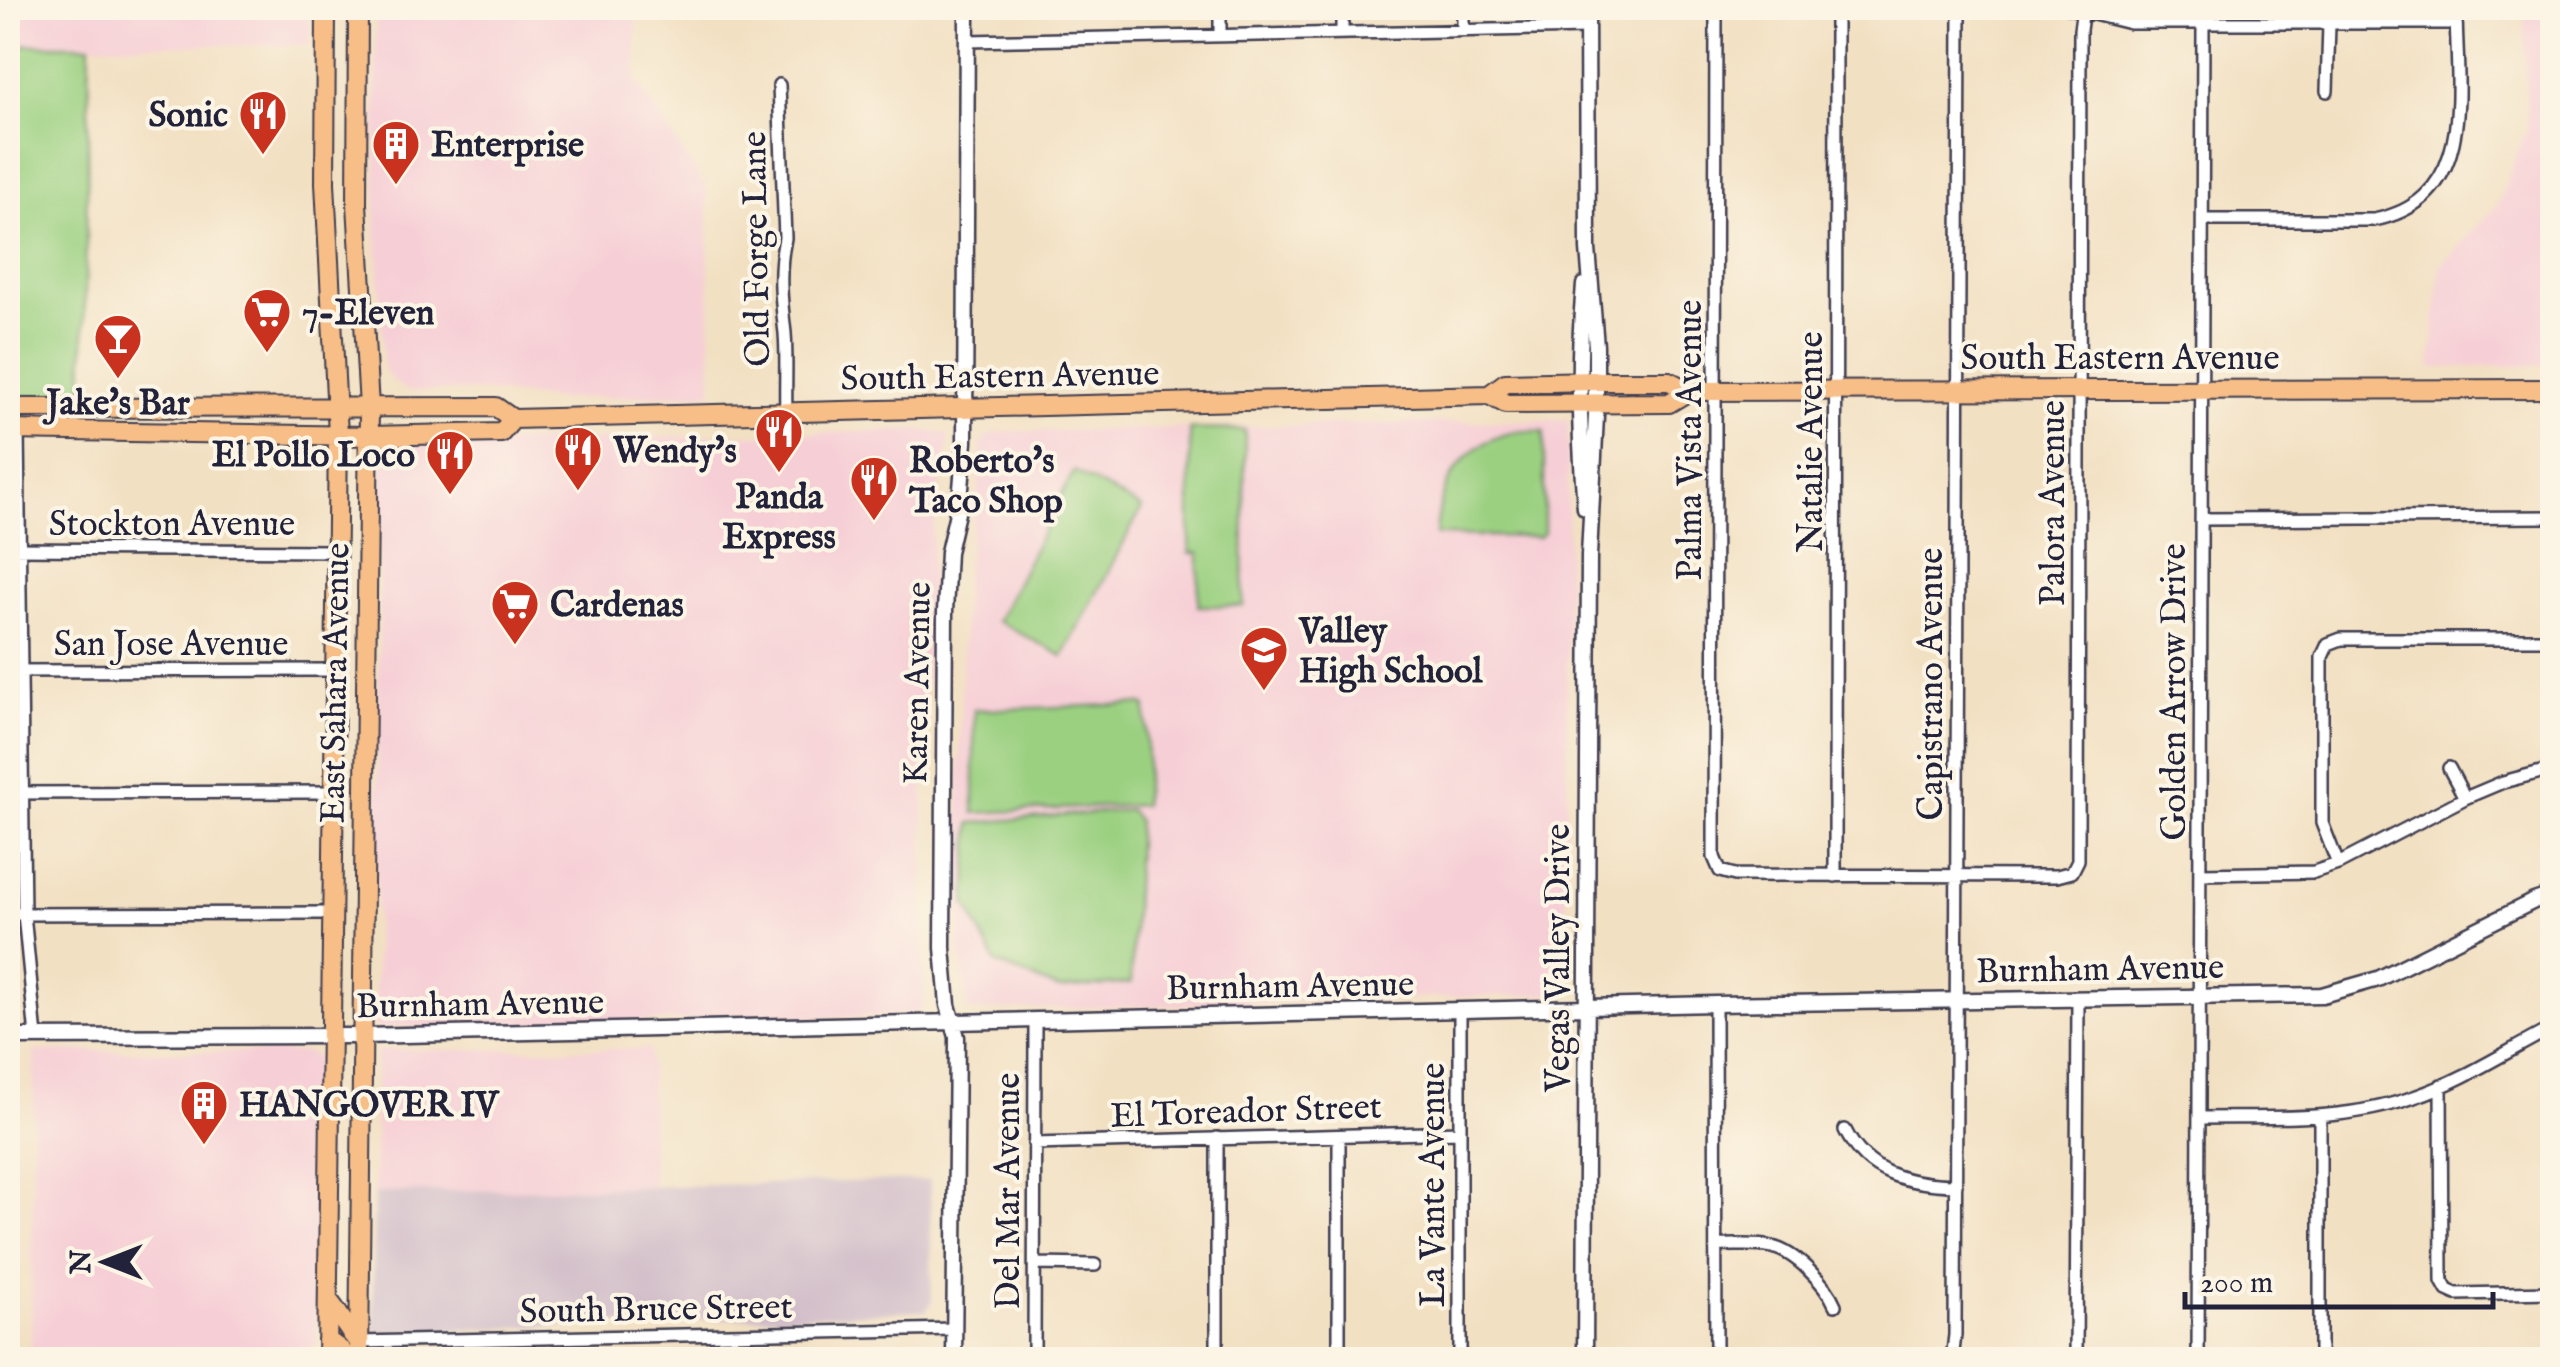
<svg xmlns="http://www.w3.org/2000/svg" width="2560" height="1367" viewBox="0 0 2560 1367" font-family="'IM FELL English',serif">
  <rect width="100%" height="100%" fill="#fcf5e5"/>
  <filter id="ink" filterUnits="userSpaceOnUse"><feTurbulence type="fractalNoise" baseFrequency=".01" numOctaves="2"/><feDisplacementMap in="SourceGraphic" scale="20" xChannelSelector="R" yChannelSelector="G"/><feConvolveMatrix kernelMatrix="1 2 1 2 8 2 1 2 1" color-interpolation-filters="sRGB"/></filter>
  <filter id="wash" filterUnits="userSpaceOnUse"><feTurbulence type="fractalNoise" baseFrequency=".0048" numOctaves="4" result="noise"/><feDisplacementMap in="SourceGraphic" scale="40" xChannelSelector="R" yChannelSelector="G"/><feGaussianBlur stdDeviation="2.25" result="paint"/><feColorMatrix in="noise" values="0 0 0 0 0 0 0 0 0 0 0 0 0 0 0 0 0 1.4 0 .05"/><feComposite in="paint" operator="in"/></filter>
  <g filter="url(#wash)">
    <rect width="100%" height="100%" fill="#f2e0c2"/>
    <path fill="#f6cfd6" d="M8,8H310V45H8Z
      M376,8H636V80L707,190L712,393L559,399L479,391H407L394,382L384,370L376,222Z
      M2524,8H2552V365L2431,368L2440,266L2497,206L2527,128Z
      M1568,420L1566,988L1558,994L968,1011L960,948L959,805L964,581L981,468V444L987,436L995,432Z
      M922,430L948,434V445L933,531L924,721L923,1004L917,1015L375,1028L381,467L391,450L400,445Z
      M650,1049L652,1187L374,1193L377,1050Z
      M34,1051L308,1052L317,1058L316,1348L31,1351Z"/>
    <path fill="#d1bdc9" d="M930,1180L932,1302L926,1311L373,1333L374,1193Z"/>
    <path fill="#9bd081" stroke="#5e795e" stroke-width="2.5" d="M8,45H90L83,397L8,398Z
      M1190,429L1245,430L1243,606H1198L1199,553H1190Z
      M1519,431H1544V533L1539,537L1436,535C1439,482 1464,441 1519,431Z
      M1074,471L1142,508L1063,656L997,621Z
      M1142,704L1146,707L1147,763L1143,805L974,813V710Z
      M1129,810L1138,821L1131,983L1059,989L996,963L966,903L971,823Z"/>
  </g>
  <g filter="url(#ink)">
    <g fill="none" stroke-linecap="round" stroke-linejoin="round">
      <g stroke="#413e4f" stroke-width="16">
        <path id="minor" d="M1220,8V35
          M1342,8V32
          M1463,8V30
          M1716,8L1714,857L1720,871L1735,875L2057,876L2072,872L2078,860L2080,30L2083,8
          M2069,8L2130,23H2456
          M967,41L1587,28
          M779,85L785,238C778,271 781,300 785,333C787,359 785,386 786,412
          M2327,91L2329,24
          M2203,220H2374C2479,199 2456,88 2456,8
          M18,430L24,914L36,1037
          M2201,519L2552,517
          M8,549L336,551
          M8,671L335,670
          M2449,768L2465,798
          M8,793L333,792
          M2338,864L2322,823V657L2328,644L2341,639H2552
          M2200,874L2314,872L2338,864L2465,798L2503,782L2552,769
          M1835,876L1836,8
          M8,914L331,913
          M1715,1004L1716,1360
          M2441,1085L2442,1281L2447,1290L2456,1294L2552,1292
          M2320,1116V1360
          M2199,1118C2271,1117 2345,1122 2414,1097C2462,1081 2507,1051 2552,1028
          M1845,1130C1867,1175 1909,1184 1956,1185
          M1339,1136V1360
          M1217,1138V1360
          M1034,1144L1460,1132
          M1716,1245C1733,1246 1755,1243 1772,1247C1795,1252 1827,1285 1835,1305
          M1035,1264L1095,1265
          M359,1342L954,1329
          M1034,1360L1035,1022
          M1460,1360V1011
          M1952,1360L1955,1335L1960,8
          M2076,1360L2078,999
          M2198,1360L2203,25"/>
      </g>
      <g stroke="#413e4f" stroke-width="19">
        <path id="tertiary" d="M1584,285C1577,360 1579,433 1585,508
          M8,1037L363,1036L1715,1004L2322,995L2378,979L2534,901L2552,895
          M954,1360L957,1037L948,1005L943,948L945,612L948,552L960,500L965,442L967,8
          M1585,1360L1589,556L1596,416V346L1588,249L1587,8"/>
      </g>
      <g stroke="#413e4f" stroke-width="22">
        <path id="primary" d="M326,8L325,183L338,435L327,1360
          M358,8L357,204L369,407L359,1360
          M1489,395L1505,383L1596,381H1669L1689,391L2552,389
          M8,408L496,407L513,419L1489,395L1506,404L1669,403L1689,391
          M8,430L369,436L501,433L513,419
          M328,1300C341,1314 345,1329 359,1342
          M327,1340L342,1351L345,1360"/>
      </g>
      <use href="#minor" stroke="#fff" stroke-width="11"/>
      <use href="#tertiary" stroke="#fff" stroke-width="14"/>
      <use href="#primary" stroke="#f7be87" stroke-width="18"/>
    </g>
  </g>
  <defs>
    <g id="restaurant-pin" transform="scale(2.5)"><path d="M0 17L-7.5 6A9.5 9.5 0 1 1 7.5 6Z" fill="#c8321e" stroke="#fcf5e5"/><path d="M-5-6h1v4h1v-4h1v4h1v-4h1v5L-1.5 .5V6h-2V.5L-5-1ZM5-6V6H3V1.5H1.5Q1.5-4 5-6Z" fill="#fff"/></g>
    <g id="building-pin" transform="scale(2.5)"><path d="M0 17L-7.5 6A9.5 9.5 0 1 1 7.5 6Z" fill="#c8321e" stroke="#fcf5e5"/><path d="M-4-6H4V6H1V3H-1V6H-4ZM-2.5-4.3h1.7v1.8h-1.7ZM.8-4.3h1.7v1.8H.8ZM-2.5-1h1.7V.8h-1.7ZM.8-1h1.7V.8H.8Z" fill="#fff"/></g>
    <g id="supermarket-pin" transform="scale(2.5)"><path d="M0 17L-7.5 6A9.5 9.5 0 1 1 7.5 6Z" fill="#c8321e" stroke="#fcf5e5"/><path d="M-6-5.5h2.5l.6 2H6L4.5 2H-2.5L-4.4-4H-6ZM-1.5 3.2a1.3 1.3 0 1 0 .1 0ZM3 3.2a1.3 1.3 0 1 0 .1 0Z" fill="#fff"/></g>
    <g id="bar-pin" transform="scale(2.5)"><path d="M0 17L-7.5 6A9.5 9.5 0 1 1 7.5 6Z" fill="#c8321e" stroke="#fcf5e5"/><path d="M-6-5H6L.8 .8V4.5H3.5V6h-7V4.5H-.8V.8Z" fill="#fff"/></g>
    <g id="school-pin" transform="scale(2.5)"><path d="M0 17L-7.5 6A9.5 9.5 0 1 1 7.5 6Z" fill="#c8321e" stroke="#fcf5e5"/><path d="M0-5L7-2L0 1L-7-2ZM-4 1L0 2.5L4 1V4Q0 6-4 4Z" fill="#fff"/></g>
  </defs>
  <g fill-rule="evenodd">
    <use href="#restaurant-pin" x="263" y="114"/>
    <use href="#building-pin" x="396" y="144"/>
    <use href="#supermarket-pin" x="267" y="312"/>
    <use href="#bar-pin" x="118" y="338"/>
    <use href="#restaurant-pin" x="779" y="432"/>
    <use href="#restaurant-pin" x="578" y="450"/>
    <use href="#restaurant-pin" x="450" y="454"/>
    <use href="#restaurant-pin" x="874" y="480"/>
    <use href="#supermarket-pin" x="515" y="604"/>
    <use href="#school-pin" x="1264" y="650"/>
    <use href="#building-pin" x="204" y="1104"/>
  </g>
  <g text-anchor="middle" stroke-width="8" stroke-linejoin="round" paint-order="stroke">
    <g font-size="35" font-weight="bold" fill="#22223b" stroke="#fcf5e5" text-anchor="start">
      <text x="228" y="126" text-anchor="end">Sonic</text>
      <text x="431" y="156">Enterprise</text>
      <text x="302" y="324">7-Eleven</text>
      <text x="118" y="414" text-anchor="middle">Jake's Bar</text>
      <text x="613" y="462">Wendy's</text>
      <text x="415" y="466" text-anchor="end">El Pollo Loco</text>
      <text x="909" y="472">Roberto's<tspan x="909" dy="40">Taco Shop</tspan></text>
      <text x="779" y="508" text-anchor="middle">Panda<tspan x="779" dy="40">Express</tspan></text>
      <text x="550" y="616">Cardenas</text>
      <text x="1299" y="642">Valley<tspan x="1299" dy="40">High School</tspan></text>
      <text x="239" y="1116">HANGOVER IV</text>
    </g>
    <g font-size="35" fill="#22223b" stroke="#fcf5e5">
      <text transform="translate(755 249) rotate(-91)" y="12">Old Forge Lane</text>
      <text x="2120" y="369">South Eastern Avenue</text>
      <text transform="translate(1000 375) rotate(-1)" y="12">South Eastern Avenue</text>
      <text transform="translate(1689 440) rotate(-90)" y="12">Palma Vista Avenue</text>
      <text transform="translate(1810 442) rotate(-90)" y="12">Natalie Avenue</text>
      <text transform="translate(2052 503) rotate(-90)" y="12">Palora Avenue</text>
      <text x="172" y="535">Stockton Avenue</text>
      <text x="171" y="655">San Jose Avenue</text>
      <text transform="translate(334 683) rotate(-89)" y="12">East Sahara Avenue</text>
      <text transform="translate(916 683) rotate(-89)" y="12">Karen Avenue</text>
      <text transform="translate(1930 684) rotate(-90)" y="12">Capistrano Avenue</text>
      <text transform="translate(2173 692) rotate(-90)" y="12">Golden Arrow Drive</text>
      <text transform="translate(1557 958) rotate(-90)" y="12">Vegas Valley Drive</text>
      <text transform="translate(2100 968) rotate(-1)" y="12">Burnham Avenue</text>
      <text transform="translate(1290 985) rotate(-1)" y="12">Burnham Avenue</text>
      <text transform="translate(480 1003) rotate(-1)" y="12">Burnham Avenue</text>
      <text transform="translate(1246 1110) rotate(-2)" y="12">El Toreador Street</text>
      <text transform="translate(1432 1185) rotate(-90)" y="12">La Vante Avenue</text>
      <text transform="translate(1007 1191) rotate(-90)" y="12">Del Mar Avenue</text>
      <text transform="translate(656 1308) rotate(-1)" y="12">South Bruce Street</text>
    </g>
  </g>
  <rect width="2560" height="1367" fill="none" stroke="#fcf5e5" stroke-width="40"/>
  <g transform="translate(105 1262) rotate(270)" stroke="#fcf5e5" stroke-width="8" paint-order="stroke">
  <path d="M0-8L18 38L0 25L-18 38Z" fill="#22223b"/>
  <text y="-15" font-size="28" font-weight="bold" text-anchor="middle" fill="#22223b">N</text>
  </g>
  <path d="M2185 1292v15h308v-15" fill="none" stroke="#22223b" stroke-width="5"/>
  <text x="2200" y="1292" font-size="30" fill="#22223b" stroke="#fcf5e5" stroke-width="8" paint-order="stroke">200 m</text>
</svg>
